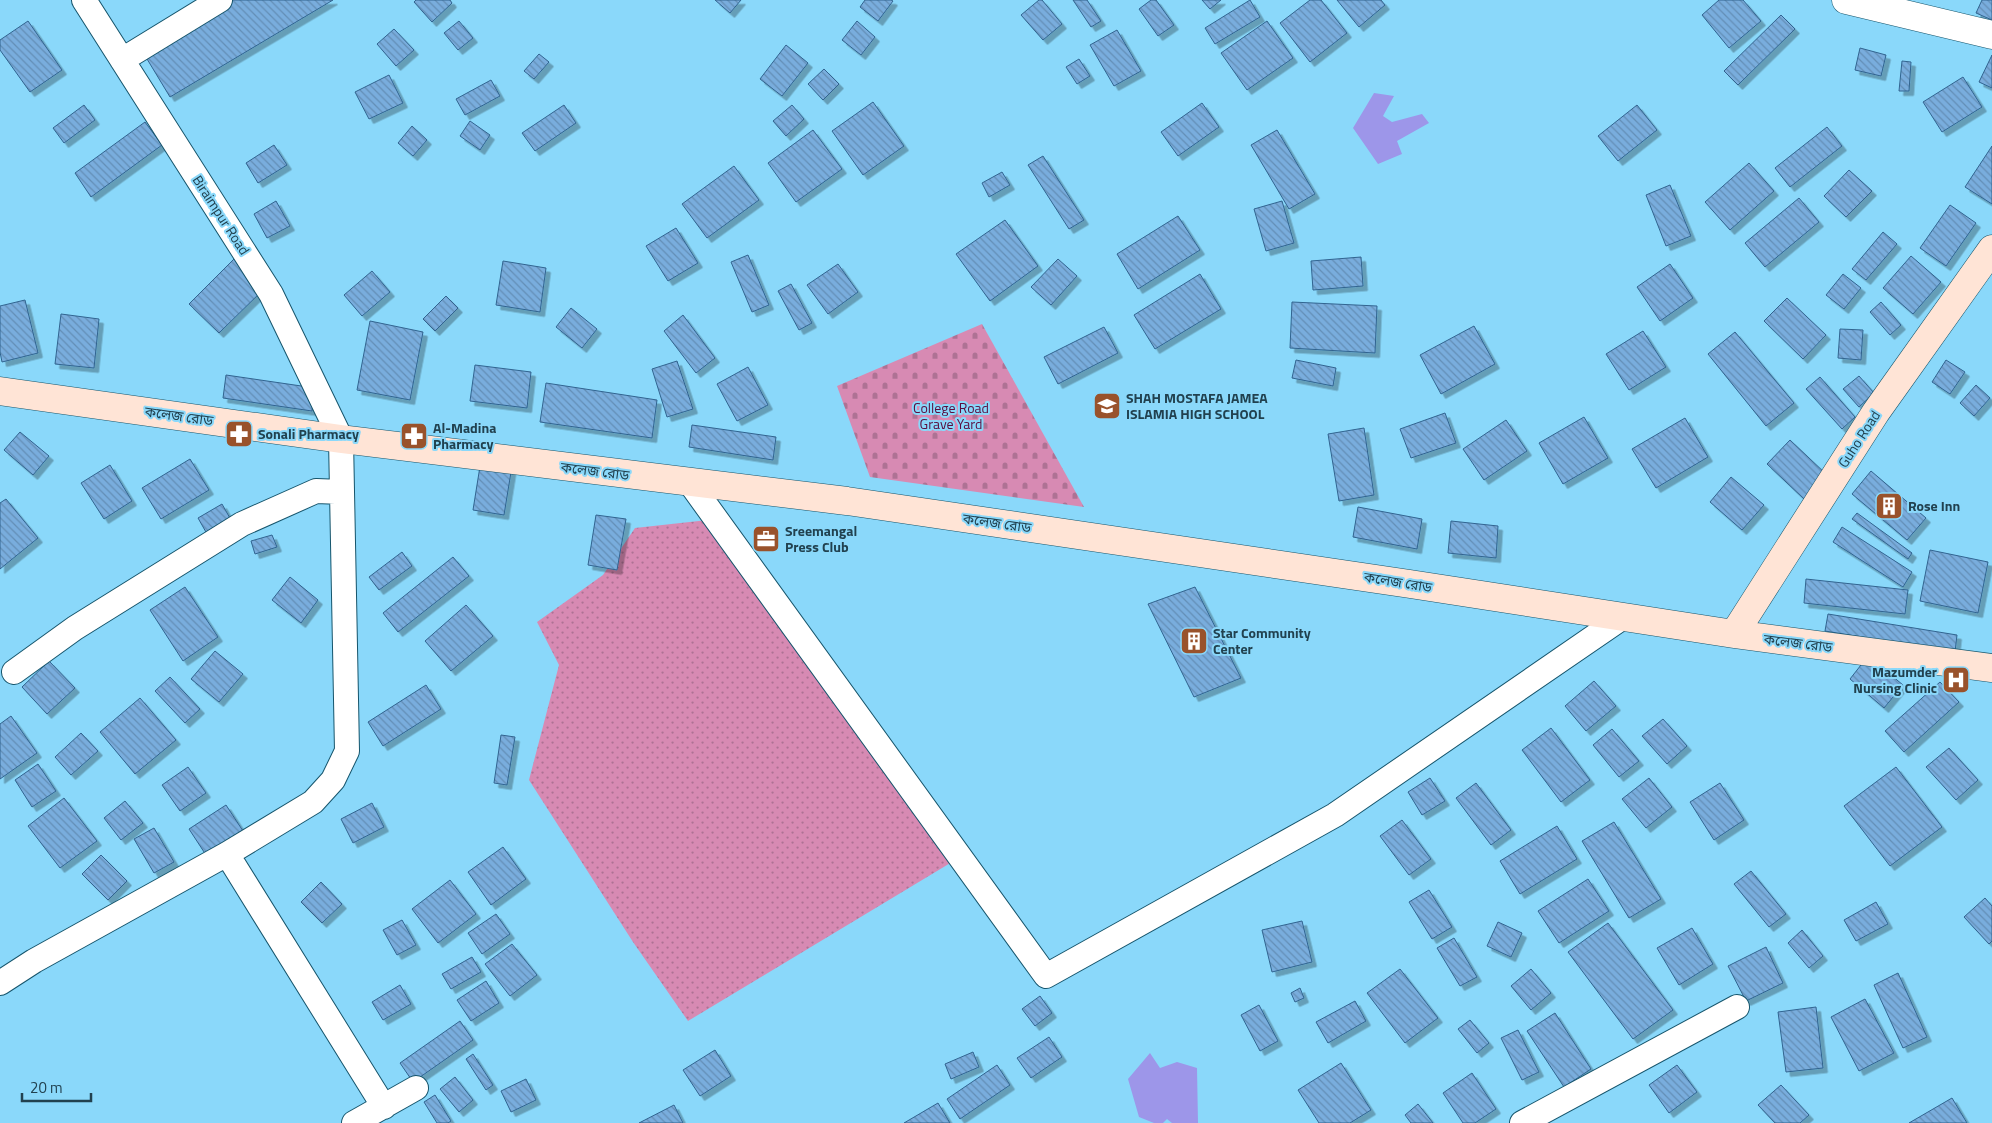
<svg xmlns="http://www.w3.org/2000/svg" width="1992" height="1123" viewBox="0 0 1992 1123" font-family="'Titillium Web','Noto Sans Bengali',sans-serif">
  <defs>
    <pattern id="grass-dots" width="8" height="8" patternUnits="userSpaceOnUse" patternTransform="scale(1.25)"><rect width="8" height="8" fill="#d78ab3"/><path d="M2 2h.1M6 6h.1" fill="none" stroke="#ae7294" stroke-width="1.8" stroke-linecap="round"/></pattern>
    <pattern id="cemetery-stones" width="16" height="16" patternUnits="userSpaceOnUse" patternTransform="scale(1.25)"><rect width="16" height="16" fill="#d78ab3"/><path d="M2 7V4a2 2 0 0 1 4 0v3zM10 15v-3a2 2 0 0 1 4 0v3z" fill="#ae7294"/></pattern>
    <pattern id="building-back-hatch" width="6" height="6" patternUnits="userSpaceOnUse" patternTransform="scale(1.25)"><rect width="6" height="6" fill="#79addd"/><path d="M-1 5l2 2M0 0l6 6M5-1l2 2" fill="none" stroke="#638eb6"/></pattern>
    <filter id="shadow"><feDropShadow dx="4.5" dy="4.5" stdDeviation="0" flood-color="#0004"/></filter>
  </defs>
  <rect width="100%" height="100%" fill="#8ad8fa"/>
  <path fill="url(#grass-dots)" d="M717,519L952,862L688,1021L633,942L529,780L559,665L537,622L603,575L635,528Z"/>
  <path fill="url(#cemetery-stones)" d="M982,324L1084,507L870,477L837,386Z"/>
  <path fill="#9d96e9" d="M1374,93L1394,96L1383,116L1392,122L1422,114L1429,123L1397,141L1402,154L1378,164L1353,128Z
    M1150,1053L1160,1068L1177,1062L1197,1068L1198,1123H1172L1167,1119L1163,1123H1154L1139,1117L1128,1079Z"/>
  <path fill="url(#building-back-hatch)" stroke="#316490" filter="url(#shadow)" d="M223,0H333L170,97L141,49Z
    M416,0H450L452,3L432,22L414,2Z
    M715,0H741L730,13Z
    M865,0H891L893,1L878,21L860,7Z
    M1039,0H1042L1062,24L1043,40L1021,15Z
    M1073,0H1087L1101,21L1091,27Z
    M1151,0H1156L1174,25L1158,36L1139,9Z
    M1202,0H1221L1210,9Z
    M1250,0L1260,17L1215,44L1205,28Z
    M1310,0H1321L1347,33L1310,62L1280,23Z
    M1337,0H1381L1385,5L1359,27Z
    M1719,0H1743L1761,21L1729,48L1702,15Z
    M1982,0H1992V20L1976,13Z
    M1781,15L1795,29L1738,85L1724,71Z
    M28,21L62,70L30,92L0,50V40Z
    M459,21L473,38L458,50L444,33Z
    M857,21L875,37L861,55L842,40Z
    M1267,21L1293,58L1247,90L1221,53Z
    M394,29L414,50L396,66L377,44Z
    M1117,30L1141,71L1114,86L1090,45Z
    M786,45L808,63L782,96L760,79Z
    M1860,48L1886,55L1881,76L1855,70Z
    M539,54L549,62L534,79L524,71Z
    M1992,55V88L1979,82Z
    M1079,59L1090,76L1077,84L1066,67Z
    M1902,61L1911,62L1909,91H1899Z
    M824,69L839,84L823,100L808,84Z
    M389,75L403,103L369,119L355,92Z
    M1963,77L1982,107L1942,132L1923,102Z
    M491,80L500,96L465,115L456,99Z
    M873,102L904,146L863,175L832,131Z
    M1202,103L1219,127L1178,156L1161,132Z
    M84,105L95,120L64,143L53,128Z
    M564,105L576,123L535,151L522,133Z
    M792,105L804,119L786,136L773,121Z
    M1637,105L1657,130L1618,161L1598,136Z
    M470,121L490,135L480,150L460,136Z
    M145,122L162,145L91,197L75,173Z
    M412,126L427,140L413,156L398,143Z
    M1827,127L1842,146L1790,187L1775,168Z
    M813,130L842,169L796,202L768,163Z
    M1277,130L1315,194L1289,209L1251,145Z
    M274,145L287,165L258,183L246,163Z
    M1992,146V204L1965,187Z
    M1043,156L1084,220L1069,229L1028,165Z
    M1749,163L1774,191L1730,230L1705,202Z
    M734,166L759,200L707,238L682,204Z
    M1849,170L1872,191L1846,217L1824,196Z
    M1002,172L1010,185L989,197L982,183Z
    M1670,185L1691,236L1666,246L1646,195Z
    M1799,198L1819,222L1765,267L1745,243Z
    M276,201L290,226L267,238L254,214Z
    M1282,201L1294,243L1266,251L1254,209Z
    M1950,205L1976,223L1946,266L1920,248Z
    M1178,216L1200,250L1138,289L1117,254Z
    M1005,220L1038,266L990,301L956,254Z
    M676,228L698,263L668,281L646,246Z
    M1883,232L1897,244L1866,280L1852,269Z
    M748,255L769,305L752,312L731,262Z
    M1911,256L1941,282L1913,314L1883,288Z
    M1361,257L1363,286L1313,290L1311,261Z
    M235,258L265,288L219,333L189,304Z
    M1058,259L1077,276L1051,305L1031,287Z
    M503,261L546,268L540,312L496,305Z
    M838,264L858,292L828,314L807,285Z
    M1670,264L1693,298L1660,321L1637,287Z
    M372,271L390,292L362,316L344,295Z
    M1200,274L1221,309L1155,349L1134,315Z
    M1843,274L1861,288L1844,309L1826,295Z
    M791,284L812,323L799,330L778,291Z
    M446,296L458,308L435,331L423,319Z
    M1787,298L1826,335L1803,359L1764,321Z
    M25,300L38,353L2,362L0,352V306Z
    M1292,302L1377,306L1375,353L1290,348Z
    M1881,302L1901,325L1890,335L1870,312Z
    M571,308L597,329L582,348L556,327Z
    M61,314L99,319L94,368L55,364Z
    M683,315L715,358L696,373L664,331Z
    M370,321L423,332L410,400L357,390Z
    M1474,326L1495,364L1441,394L1420,355Z
    M1104,327L1118,353L1058,384L1044,357Z
    M1840,329L1863,330L1861,360L1838,358Z
    M1643,331L1666,367L1629,390L1606,354Z
    M1735,332L1794,403L1766,426L1708,354Z
    M1296,360L1336,368L1333,386L1292,378Z
    M1946,360L1965,372L1950,394L1932,382Z
    M677,361L693,409L667,417L652,369Z
    M475,365L531,372L527,408L470,401Z
    M748,367L768,405L737,421L717,384Z
    M226,375L315,388L312,411L223,398Z
    M1859,376L1874,393L1859,407L1843,389Z
    M1820,377L1855,417L1842,429L1806,389Z
    M546,383L657,400L652,438L540,422Z
    M1976,385L1990,398L1974,416L1960,403Z
    M1445,413L1456,443L1411,458L1400,429Z
    M1584,417L1608,458L1563,484L1539,443Z
    M1685,418L1708,457L1656,488L1632,449Z
    M1506,420L1527,451L1484,480L1463,449Z
    M692,425L776,437L773,460L689,447Z
    M1364,428L1374,495L1339,501L1328,434Z
    M20,432L49,456L33,475L4,450Z
    M1790,440L1827,475L1804,499L1767,464Z
    M190,459L209,490L161,519L142,488Z
    M481,460L512,466L504,515L473,510Z
    M110,465L132,501L104,519L81,483Z
    M1871,471L1926,518L1907,540L1852,494Z
    M1731,477L1764,505L1742,530L1710,502Z
    M6,499L38,538L0,569V503Z
    M222,504L235,527L211,541L198,518Z
    M1358,507L1422,519L1417,549L1353,537Z
    M1857,513L1912,553L1908,559L1852,519Z
    M596,515L626,519L617,570L588,565Z
    M1451,521L1498,526L1496,558L1448,553Z
    M1842,527L1912,572L1903,587L1833,542Z
    M272,535L277,547L255,554L251,541Z
    M1930,550L1988,562L1978,613L1920,601Z
    M402,552L412,566L379,590L369,577Z
    M453,557L469,576L398,632L383,613Z
    M290,577L318,600L301,623L272,600Z
    M1806,579L1908,590L1905,614L1804,603Z
    M185,587L218,637L183,661L150,610Z
    M1195,587L1241,678L1194,697L1148,604Z
    M466,605L493,636L451,671L425,641Z
    M1828,614L1957,635L1955,652L1825,631Z
    M215,651L243,674L219,702L191,679Z
    M1868,656L1903,685L1884,708L1850,679Z
    M49,661L75,688L47,714L22,687Z
    M170,677L200,709L185,723L155,691Z
    M1594,681L1616,706L1586,731L1565,706Z
    M1940,682L1959,702L1904,752L1885,731Z
    M426,685L441,709L383,746L368,722Z
    M140,698L176,740L135,774L100,732Z
    M11,716L37,753L0,779V724Z
    M1663,719L1687,746L1667,764L1642,736Z
    M1551,728L1590,780L1561,802L1522,750Z
    M1612,729L1639,761L1619,777L1593,745Z
    M81,733L98,751L71,775L55,757Z
    M501,735L515,737L507,785L494,783Z
    M1949,748L1978,780L1956,800L1926,767Z
    M38,764L56,791L32,807L15,780Z
    M188,767L206,793L180,811L162,785Z
    M1896,767L1942,827L1890,866L1844,806Z
    M1430,778L1445,801L1422,815L1408,792Z
    M1649,778L1672,807L1646,828L1622,799Z
    M1476,783L1511,830L1491,845L1456,798Z
    M1720,783L1744,820L1714,840L1690,802Z
    M64,798L97,841L60,868L28,826Z
    M125,801L143,823L121,840L104,818Z
    M372,803L384,827L353,843L341,819Z
    M226,805L243,831L206,855L189,829Z
    M1402,820L1431,859L1409,875L1380,836Z
    M1614,822L1661,899L1629,918L1582,841Z
    M1557,826L1577,859L1520,894L1500,861Z
    M154,828L174,862L154,873L134,839Z
    M503,847L526,879L491,905L468,872Z
    M101,855L127,881L108,900L82,874Z
    M1751,871L1786,914L1769,927L1734,884Z
    M1588,879L1609,911L1559,943L1538,911Z
    M450,880L476,914L438,943L412,909Z
    M321,882L342,904L322,923L301,902Z
    M1429,890L1452,927L1432,939L1409,902Z
    M1985,898L1992,906V941L1989,944L1964,917Z
    M1876,902L1888,924L1856,941L1844,920Z
    M496,914L510,934L482,954L468,933Z
    M402,920L416,945L397,955L383,930Z
    M1302,921L1312,962L1272,972L1262,930Z
    M1498,922L1522,933L1511,957L1487,946Z
    M1608,923L1673,1010L1633,1039L1568,952Z
    M1692,928L1713,964L1679,985L1657,948Z
    M1802,930L1823,956L1809,968L1788,943Z
    M1454,938L1477,977L1460,986L1437,948Z
    M512,944L537,975L510,996L485,964Z
    M1766,947L1783,983L1746,1001L1728,966Z
    M472,957L481,972L451,989L442,974Z
    M1400,969L1438,1018L1405,1043L1367,993Z
    M1531,969L1551,993L1531,1010L1511,986Z
    M1898,973L1927,1037L1903,1048L1874,985Z
    M486,981L499,1003L471,1021L457,1000Z
    M400,985L411,1004L383,1020L372,1002Z
    M1300,988L1304,998L1295,1002L1291,993Z
    M1040,996L1052,1013L1035,1026L1022,1009Z
    M1865,999L1894,1053L1859,1071L1831,1017Z
    M1355,1001L1366,1021L1328,1043L1316,1022Z
    M1259,1005L1278,1041L1260,1051L1241,1015Z
    M1816,1007L1823,1068L1786,1072L1778,1012Z
    M1555,1013L1591,1069L1564,1087L1527,1031Z
    M1470,1020L1489,1043L1477,1053L1458,1029Z
    M460,1021L473,1040L413,1082L400,1063Z
    M1518,1030L1539,1072L1522,1080L1501,1038Z
    M1049,1037L1062,1057L1031,1078L1017,1058Z
    M715,1050L731,1076L700,1096L683,1070Z
    M973,1052L979,1067L951,1079L945,1064Z
    M473,1054L493,1085L486,1090L466,1059Z
    M1341,1063L1371,1110L1350,1123H1319L1298,1090Z
    M997,1065L1010,1085L960,1119L947,1099Z
    M1677,1065L1697,1092L1669,1113L1649,1085Z
    M1472,1073L1496,1109L1475,1123H1463L1443,1093Z
    M455,1077L473,1100L459,1112L440,1089Z
    M526,1079L536,1100L511,1112L501,1091Z
    M1781,1085L1809,1115L1800,1123H1775L1758,1105Z
    M435,1095L451,1121L448,1123H437L424,1102Z
    M1952,1098L1967,1123H1909Z
    M938,1103L950,1123H904Z
    M1418,1104L1433,1123H1411L1405,1115Z
    M674,1105L683,1123H639Z"/>
  <g fill="none" stroke-linecap="round" stroke-linejoin="round">
    <g stroke="#16556c" stroke-width="26">
      <path id="minor" d="M122,60L220,0
        M690,483L1046,976L1335,815L1623,617
        M14,672L75,628L242,524L316,491L342,492
        M227,854L384,1107
        M0,983L34,961L227,854L313,802L333,780L347,751L341,439L271,294L84,0
        M354,1123L416,1088
        M1522,1123L1737,1007"/>
    </g>
    <g stroke="#16556c" stroke-width="29">
      <path id="tertiary" d="M1846,0L1992,35"/>
    </g>
    <g stroke="#16556c" stroke-width="29">
      <path id="secondary" d="M0,391L341,439L847,501L1410,584L1734,634L1992,668
        M1734,634L1876,412L1992,249"/>
    </g>
    <use href="#minor" stroke="#fff" stroke-width="24"/>
    <use href="#tertiary" stroke="#fff" stroke-width="28"/>
    <use href="#secondary" stroke="#ffe4d6" stroke-width="28"/>
  </g>
  <defs>
    <g id="school-square" transform="scale(1.4375)"><rect x="-9" y="-9" width="18" height="18" rx="4" fill="#99522b" stroke="#8ad8fa"/><path d="M0-5L7-2L0 1L-7-2ZM-4 1L0 2.5L4 1V4Q0 6-4 4Z" fill="#fff"/></g>
    <g id="pharmacy-square" transform="scale(1.4375)"><rect x="-9" y="-9" width="18" height="18" rx="4" fill="#99522b" stroke="#8ad8fa"/><path d="M-2-6h4v4h4v4h-4v4h-4v-4h-4v-4h4Z" fill="#fff"/></g>
    <g id="building-square" transform="scale(1.4375)"><rect x="-9" y="-9" width="18" height="18" rx="4" fill="#99522b" stroke="#8ad8fa"/><path d="M-4-6H4V6H1V3H-1V6H-4ZM-2.5-4.3h1.7v1.8h-1.7ZM.8-4.3h1.7v1.8H.8ZM-2.5-1h1.7V.8h-1.7ZM.8-1h1.7V.8H.8Z" fill="#fff"/></g>
    <g id="office-square" transform="scale(1.4375)"><rect x="-9" y="-9" width="18" height="18" rx="4" fill="#99522b" stroke="#8ad8fa"/><path d="M-6-3h4V-5.5h4V-3h4V5H-6ZM-1-4.5V-3h2v-1.5ZM-6 0V1H6V0Z" fill="#fff"/></g>
    <g id="hospital-square" transform="scale(1.4375)"><rect x="-9" y="-9" width="18" height="18" rx="4" fill="#99522b" stroke="#8ad8fa"/><path d="M-5-5h3v3.5h4V-5h3V5h-3V1.5h-4V5h-3Z" fill="#fff"/></g>
  </defs>
  <g fill-rule="evenodd">
    <use href="#school-square" x="1107" y="406"/>
    <use href="#pharmacy-square" x="239" y="434"/>
    <use href="#pharmacy-square" x="414" y="436"/>
    <use href="#building-square" x="1889" y="506"/>
    <use href="#office-square" x="766" y="539"/>
    <use href="#building-square" x="1194" y="641"/>
    <use href="#hospital-square" x="1956" y="680"/>
  </g>
  <g text-anchor="middle" stroke-width="4" stroke-linejoin="round" paint-order="stroke">
    <g font-size="14" fill="#21414f" stroke="#8ad8fa">
      <text transform="translate(221 215) rotate(57)" y="5">Biraimpur Road</text>
      <text transform="translate(179 416) rotate(8)" y="5">কলেজ রোড</text>
      <text transform="translate(1859 439) rotate(-57)" y="5">Guho Road</text>
      <text transform="translate(595 471) rotate(7)" y="5">কলেজ রোড</text>
      <text transform="translate(997 523) rotate(8)" y="5">কলেজ রোড</text>
      <text transform="translate(1398 582) rotate(9)" y="5">কলেজ রোড</text>
      <text transform="translate(1798 643) rotate(7)" y="5">কলেজ রোড</text>
    </g>
    <g font-size="14" font-weight="bold" fill="#21414f" stroke="#8ad8fa" text-anchor="start">
      <text x="1126" y="403">SHAH MOSTAFA JAMEA<tspan x="1126" dy="16">ISLAMIA HIGH SCHOOL</tspan></text>
      <text x="433" y="433">Al-Madina<tspan x="433" dy="16">Pharmacy</tspan></text>
      <text x="258" y="439">Sonali Pharmacy</text>
      <text x="1908" y="511">Rose Inn</text>
      <text x="785" y="536">Sreemangal<tspan x="785" dy="16">Press Club</tspan></text>
      <text x="1213" y="638">Star Community<tspan x="1213" dy="16">Center</tspan></text>
      <text x="1937" y="677" text-anchor="end">Mazumder<tspan x="1937" dy="16">Nursing Clinic</tspan></text>
    </g>
    <g font-size="14" fill="#5a0d3e" stroke="#8ad8fa">
      <text x="951" y="413">College Road<tspan x="951" dy="16">Grave Yard</tspan></text>
    </g>
  </g>
  <path d="M22 1093v8h69v-8" fill="none" stroke="#21414f" stroke-width="2.5"/>
  <text x="30" y="1093" font-size="15" fill="#21414f" stroke="#8ad8fa" stroke-width="4" paint-order="stroke">20 m</text>
</svg>
